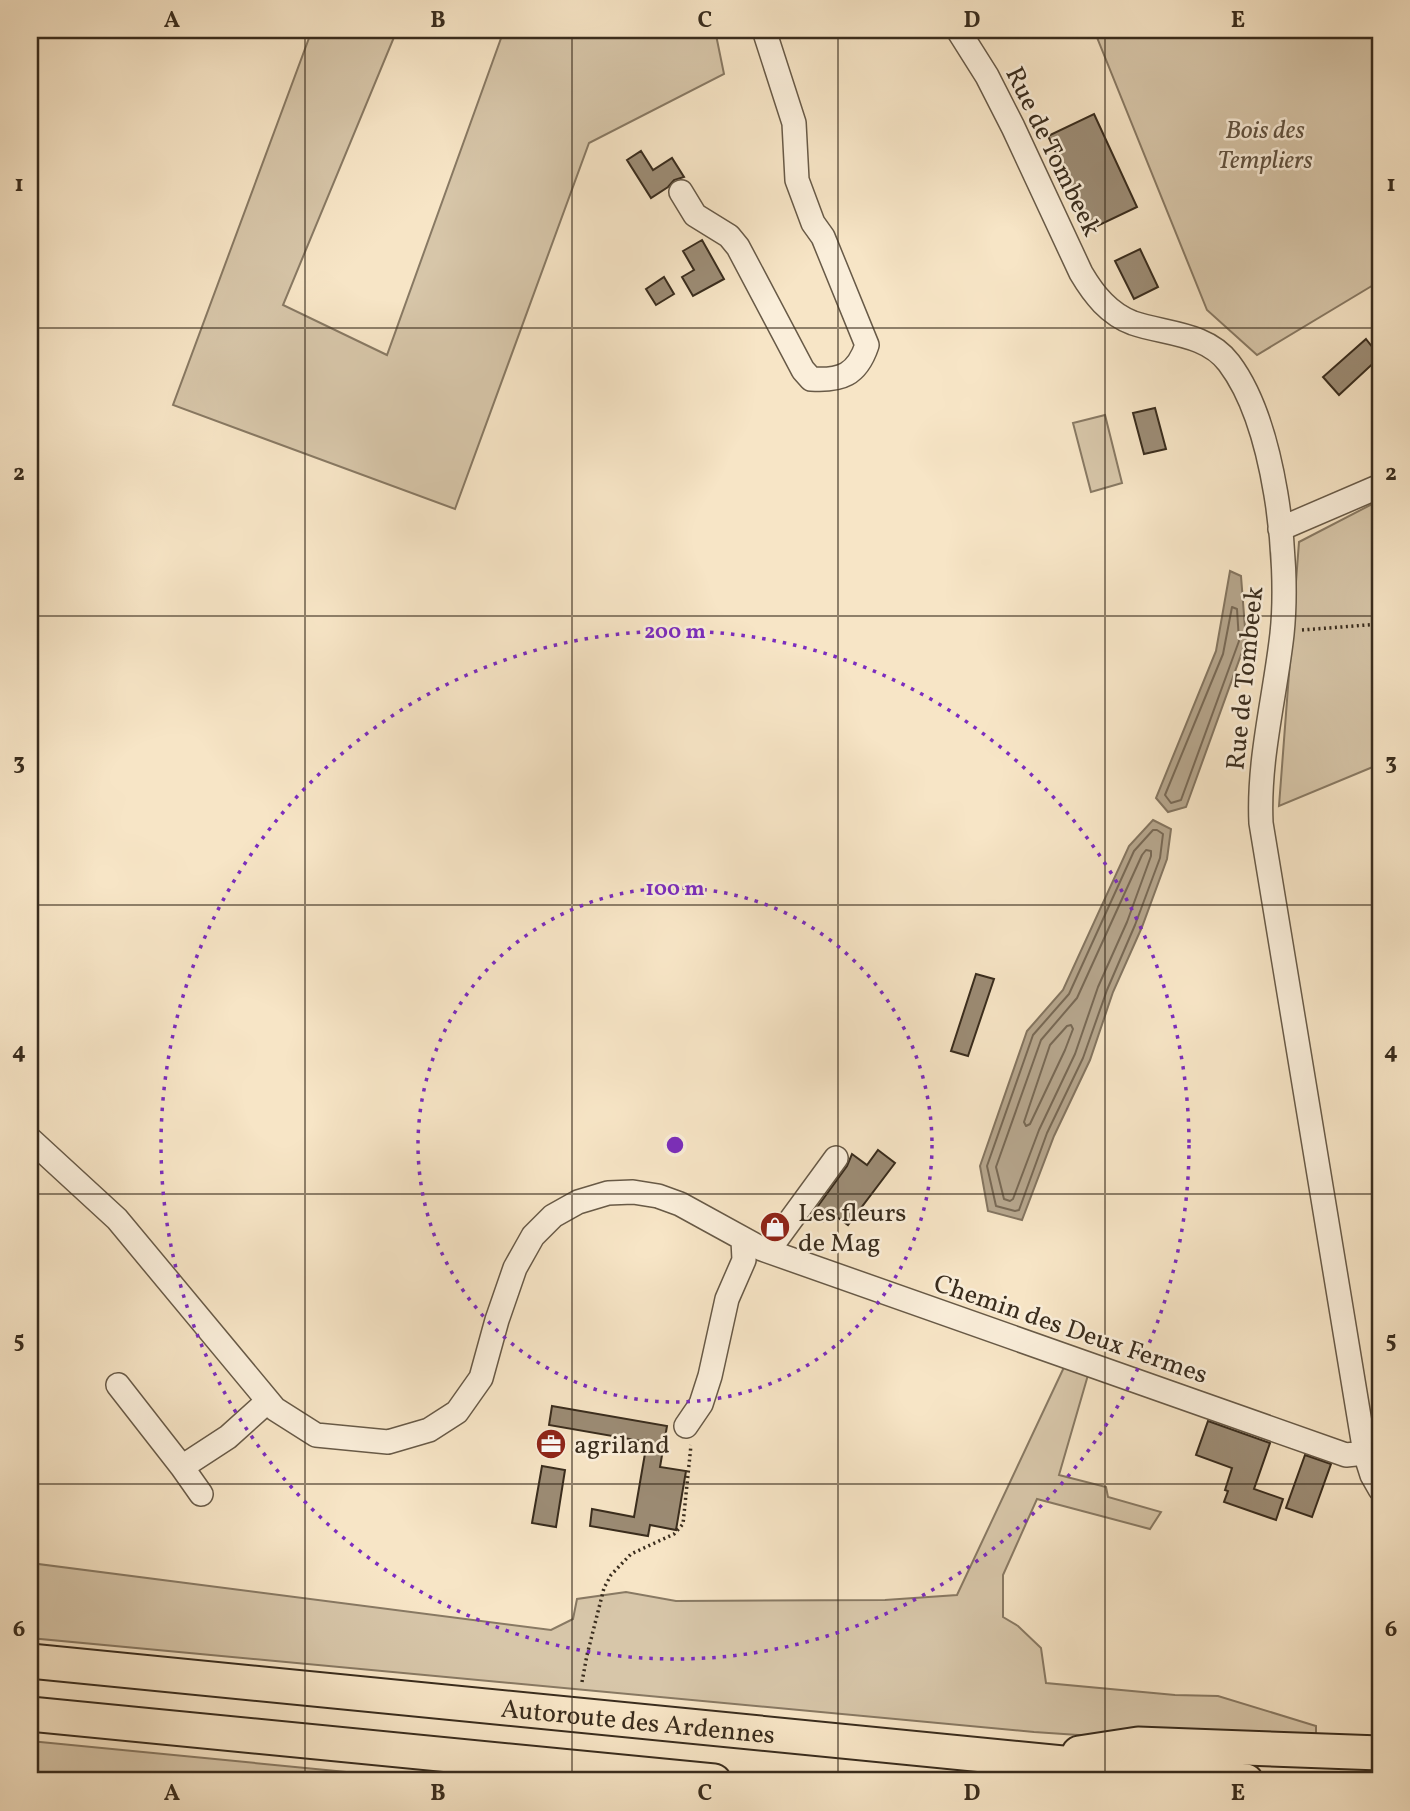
<svg xmlns="http://www.w3.org/2000/svg" width="1410" height="1811" viewBox="0 0 1410 1811" font-family="Vollkorn,serif">
  <rect width="100%" height="100%" fill="#f7e5c6"/>
  <filter id="stains"><feTurbulence type="fractalNoise" baseFrequency=".00286" numOctaves="4"/><feColorMatrix values="0 0 0 0 .2 0 0 0 0 .09 0 0 0 0 .02 0 0 0 .5 -.17"/></filter>
  <radialGradient id="worn" r=".72"><stop offset=".6" stop-color="#630" stop-opacity="0"/><stop offset="1" stop-color="#630" stop-opacity=".3"/></radialGradient>
  <path fill="#d7c6a9" stroke="#887963" stroke-width="2" d="M312,30H397L283,305L387,355L504,30H715L724,74L589,143L455,509L173,405Z
    M1094,30H1380V281L1257,355L1207,310Z
    M1105,415L1122,483L1091,492L1073,423Z
    M1380,500V764L1279,806L1299,542Z
    M1066,1363L1088,1375L1059,1475L1106,1487L1108,1497L1161,1512L1150,1529L1037,1499L1003,1575V1617L1018,1626L1041,1648L1046,1683L1175,1695L1218,1696L1316,1726V1744L1182,1742L1034,1732L30,1638V1563L551,1630L573,1619L577,1599L626,1592L676,1601L885,1600L957,1595Z
    M30,1741L439,1781H30Z"/>
  <path fill="#b6a68d" stroke="#847560" stroke-width="2" d="M1230,571L1241,576L1246,641L1186,807L1168,812L1156,798L1216,651Z
    M1153,820L1171,829L1167,859L1142,927L1113,992L1090,1060L1054,1136L1022,1220L988,1211L980,1166L1027,1031L1063,990L1129,846Z"/>
  <g fill="none" stroke-linecap="round" stroke-linejoin="round">
    <path stroke="#786955" stroke-width="2" d="M1232,607L1237,609L1239,641L1181,800L1171,803L1165,795L1223,654Z
      M1153,830H1157L1163,834L1160,858L1135,925L1107,990L1083,1058L1047,1133L1019,1210L1015,1211L996,1206L987,1166L1033,1035L1069,994L1134,851Z
      M1146,850L1151,851V856L1127,922L1098,987L1075,1054L1039,1130L1013,1199L1010,1201L1004,1199L996,1167L1041,1040L1077,998L1142,855Z
      M1071,1025L1073,1029L1065,1050L1030,1124L1026,1126L1024,1122L1050,1045L1067,1026Z"/>
  </g>
  <path fill="#9c8c75" stroke="#392c1d" stroke-width="2" d="M1094,114L1137,207L1091,229L1048,136Z
    M641,151L653,170L672,158L684,177L674,180L668,187L651,198L627,160Z
    M702,240L724,279L693,296L682,277L694,270L683,251Z
    M1140,249L1158,287L1134,299L1115,261Z
    M664,277L674,294L656,305L646,289Z
    M1366,339L1380,357L1339,395L1323,377Z
    M1155,408L1166,449L1144,454L1133,413Z
    M976,974L994,979L968,1056L951,1051Z
    M878,1150L895,1163L848,1225L830,1212L823,1221L813,1213L847,1166L852,1154L867,1165Z
    M552,1406L667,1426L660,1467L686,1471L676,1530L650,1525L648,1536L590,1526L592,1509L634,1517L647,1442L549,1425Z
    M1208,1421L1270,1443L1254,1489L1283,1499L1276,1520L1224,1502L1228,1491L1225,1490L1232,1468L1196,1455Z
    M1305,1455L1331,1464L1312,1517L1286,1508Z
    M542,1466L565,1470L556,1527L532,1523Z"/>
  <g fill="none" stroke-linecap="round" stroke-linejoin="round">
    <g stroke="#685a47" stroke-width="26">
      <path id="minor" d="M958,30L987,76L1013,127L1081,273C1094,295 1109,314 1133,323C1165,334 1207,333 1229,363C1275,424 1290,559 1282,634C1275,697 1258,759 1261,823L1365,1453L1372,1475L1380,1489
        M681,192L695,215L729,236L738,247L803,370L811,379C841,381 857,375 867,345L823,237L813,223L797,180L794,123L764,30
        M1280,529L1380,486
        M30,1139L117,1219L275,1409L316,1435L388,1442L429,1430L457,1412L481,1378L497,1320L515,1268L533,1236L553,1216L578,1202L608,1193L633,1192L658,1196L680,1204L762,1249L1346,1455L1365,1453
        M768,1251L836,1158
        M118,1385L182,1467L228,1437L268,1401
        M686,1426L701,1404L710,1376L727,1299L744,1260L743,1240
        M182,1467L201,1494"/>
    </g>
    <g stroke="#392c1d" stroke-width="37">
      <g id="highway">
        <path id="s1" d="M30,1661L1246,1781"/>
        <path d="M30,1714L714,1781"/>
        <path d="M1079,1753L1138,1744L1380,1753"/>
      </g>
    </g>
    <path stroke="#392c1d" stroke-width="3.5" stroke-dasharray="2 3.5" stroke-linecap="butt" d="M1302,630L1380,624
      M582,1682L587,1655L604,1588L611,1575L631,1554L674,1534L683,1524L691,1445"/>
    <use href="#minor" stroke="#faeeda" stroke-width="23"/>
    <use href="#highway" stroke="#f7e5c6" stroke-width="33"/>
  </g>
  <path fill="none" stroke="#392c1d" stroke-width="2" stroke-opacity="0.55" d="M305,30V1781M572,30V1781M838,30V1781M1105,30V1781M30,328H1380M30,616H1380M30,905H1380M30,1194H1380M30,1484H1380"/>
  <g fill="none" stroke="#7b2cbf" stroke-width="3.5" stroke-dasharray="3.5 7">
    <circle cx="675" cy="1145" r="257"/>
    <circle cx="675" cy="1145" r="514"/>
  </g>
  <defs>
    <g id="shop-disc" transform="scale(1.575)"><circle r="9.5" fill="#8f2418" stroke="#faeeda"/><path d="M-5-2.5h2.3a2.7 3.5 0 0 1 5.4 0H5L5.5 6h-11ZM-1.5-2.5h3a1.5 2.3 0 0 0-3 0Z" fill="#fff"/></g>
    <g id="office-disc" transform="scale(1.575)"><circle r="9.5" fill="#8f2418" stroke="#faeeda"/><path d="M-6-3h4V-5.5h4V-3h4V5H-6ZM-1-4.5V-3h2v-1.5ZM-6 0V1H6V0Z" fill="#fff"/></g>
  </defs>
  <g fill-rule="evenodd">
    <use href="#shop-disc" x="775" y="1227"/>
    <use href="#office-disc" x="551" y="1444"/>
  </g>
  <g text-anchor="middle" stroke-width="5" stroke-linejoin="round" paint-order="stroke">
    <g font-size="26" font-style="italic" fill="#605240" stroke="#faeeda">
      <text x="1265" y="138">Bois des<tspan x="1265" dy="30">Templiers</tspan></text>
    </g>
    <g font-size="26" fill="#392c1d" stroke="#faeeda">
      <text transform="translate(1054 151) rotate(64)" y="9">Rue de Tombeek</text>
      <text transform="translate(1244 678) rotate(-84)" y="9">Rue de Tombeek</text>
      <text transform="translate(1071 1328) rotate(19)" y="9">Chemin des Deux Fermes</text>
      <text dy="9" stroke="none"><textPath href="#s1" startOffset="611">Autoroute des Ardennes</textPath></text>
    </g>
    <g font-size="26" fill="#392c1d" stroke="#faeeda" text-anchor="start">
      <text x="798" y="1221">Les fleurs<tspan x="798" dy="30">de Mag</tspan></text>
      <text x="574" y="1453">agriland</text>
    </g>
  </g>
  <circle cx="675" cy="1145" r="10" fill="#7b2cbf" stroke="#faeeda" stroke-width="3.5"/>
  <g font-size="21" text-anchor="middle" font-weight="bold" fill="#7b2cbf" stroke="#faeeda" stroke-width="5" stroke-linejoin="round" paint-order="stroke">
    <text x="675" y="638">200 m</text>
    <text x="675" y="895">100 m</text>
  </g>
  <rect width="1410" height="1811" fill="none" stroke="#f7e5c6" stroke-width="77"/>
  <rect x="38" y="38" width="1334" height="1734" fill="none" stroke="#392c1d" stroke-width="2.5"/>
  <g font-size="23" text-anchor="middle" font-weight="bold" fill="#392c1d">
    <text x="172" y="27">A</text>
    <text x="438" y="27">B</text>
    <text x="705" y="27">C</text>
    <text x="972" y="27">D</text>
    <text x="1238" y="27">E</text>
    <text x="19" y="191">1</text>
    <text x="1391" y="191">1</text>
    <text x="19" y="480">2</text>
    <text x="1391" y="480">2</text>
    <text x="19" y="769">3</text>
    <text x="1391" y="769">3</text>
    <text x="19" y="1058">4</text>
    <text x="1391" y="1058">4</text>
    <text x="19" y="1347">5</text>
    <text x="1391" y="1347">5</text>
    <text x="19" y="1636">6</text>
    <text x="1391" y="1636">6</text>
    <text x="172" y="1800">A</text>
    <text x="438" y="1800">B</text>
    <text x="705" y="1800">C</text>
    <text x="972" y="1800">D</text>
    <text x="1238" y="1800">E</text>
  </g>
  <rect width="100%" height="100%" filter="url(#stains)"/>
  <rect width="100%" height="100%" fill="url(#worn)"/>
</svg>
